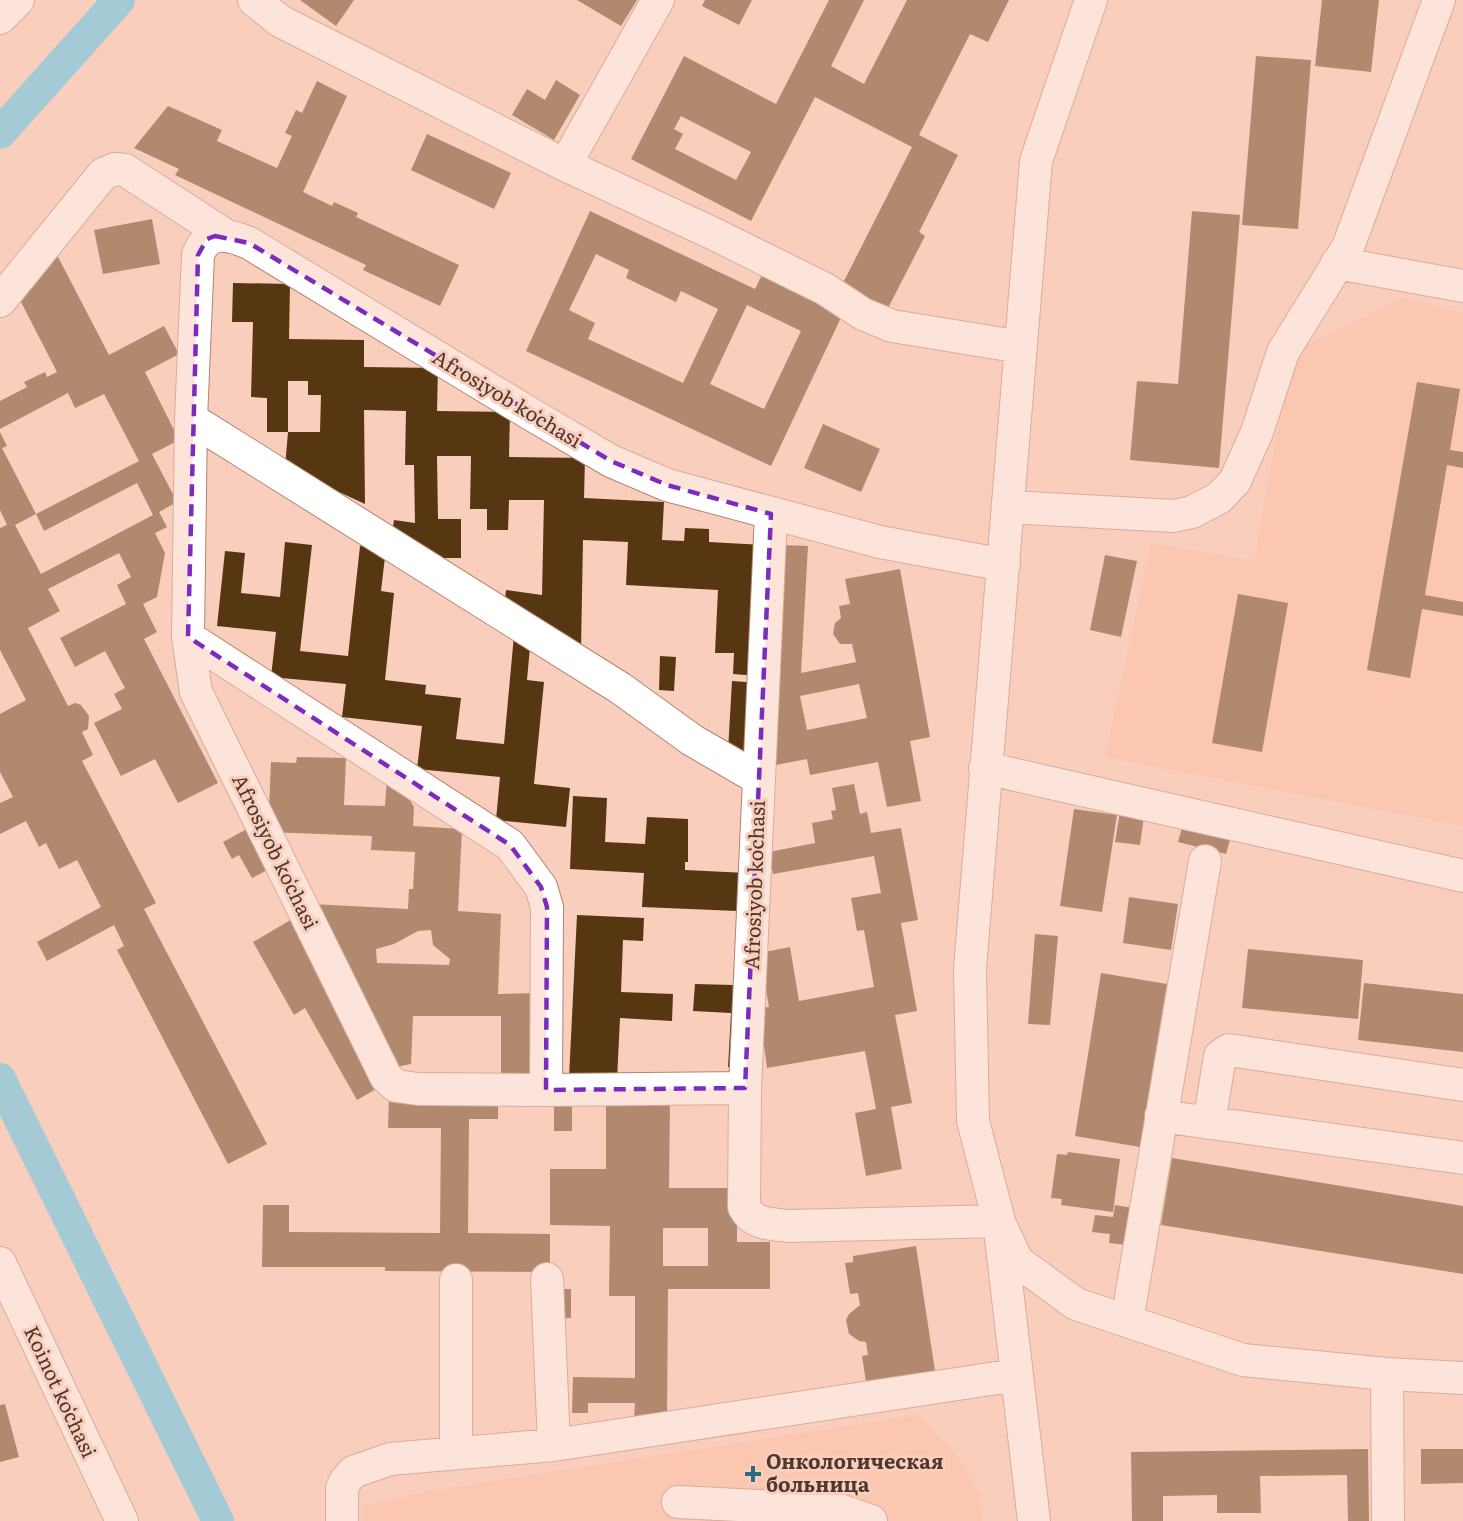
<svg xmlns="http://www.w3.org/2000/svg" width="1463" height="1521" viewBox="0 0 1463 1521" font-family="Literata,serif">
  <rect width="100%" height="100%" fill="#f9cebc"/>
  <path fill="#fcbfa5" d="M1403,298L1463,313V826L1105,757L1151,543L1254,561L1289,367L1306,345Z
    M919,1415L958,1457L979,1494L982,1521H364L362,1506L428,1491Z"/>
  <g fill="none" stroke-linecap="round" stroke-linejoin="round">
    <path stroke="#3cc6f3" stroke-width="32" d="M0,133L119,0
      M0,1079L218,1521"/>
  </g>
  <path fill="#573612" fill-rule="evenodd" d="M300,0H354L336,26Z
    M577,0H637L621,26Z
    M705,0H752L739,25L702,6Z
    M829,0H864L831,66L864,84L907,0H1009L988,42L970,34L919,135L958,155L919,232L925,236L886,312L840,289L912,147L815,97L751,221L631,159L684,56L776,104ZM681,116L751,152L736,180L675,149L683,134L674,129Z
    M1322,0H1379L1371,72L1315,66Z
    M1256,56L1311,60L1298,229L1242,225Z
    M556,80L580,95L554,140L512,115L527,89L545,100Z
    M317,81L347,96L303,192L332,206L334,202L358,213L356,217L459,265L440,306L363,270L366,265L175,175L179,169L134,148L168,106L222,130L217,141L277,168L292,136L285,133L296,110L302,113Z
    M427,134L511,173L494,209L411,170Z
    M590,211L755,289L765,269L846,307L771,466L526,351ZM596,254L629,270L626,278L676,302L681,291L718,309L683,383L588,339L595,323L569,310ZM747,305L801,331L764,409L710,384Z
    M1192,211L1240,215L1219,468L1130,460L1137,381L1178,384Z
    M152,219L160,264L103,274L94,230Z
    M57,255L109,355L164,326L179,354L145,372L179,440L152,454L177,502L159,512L167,527L155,533L165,553L157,597L143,604L157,632L144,639L218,783L178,803L155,759L121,776L94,723L122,709L114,694L125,688L105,651L75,667L60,638L126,604L117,585L131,577L119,553L48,589L60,611L28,628L68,706L75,703L81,705L89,716L88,729L82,732L93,755L82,761L156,903L144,909L267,1144L228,1164L117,950L124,946L114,925L47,961L37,942L101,907L77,860L59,869L46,843L39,847L26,821L0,834V803L13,797L0,772V714L26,700L0,650V528L7,525L0,510V432L7,446L2,448L36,514L139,461L104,394L75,408L68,393L0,429V401L27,387L24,382L45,372L47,377L57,372L21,302ZM137,483L153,515L41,574L15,525L36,514L44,531Z
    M233,283L290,284L289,339L364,340V367L438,368L437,411L510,412L509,457L585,458L584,498L664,502L662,540L684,541L685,528L709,529V542L765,545L758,676L733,674L734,653H715L718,590L626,585L628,542L583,540L581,649L504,608L506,590L542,595L544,500H509L508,530H487V509H470L471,456H437L438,519H461V558H439L393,527L394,520L415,523L414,465H405L406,411L364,410L365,504L285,467L288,432H320L321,395H308V381H288V432H267V398L251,397L253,322H232Z
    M1417,382L1460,389L1450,450L1463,452V468L1447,465L1425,595L1463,602V616L1422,609L1410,678L1367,670Z
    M823,424L880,449L861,492L804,468Z
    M285,542L312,545L300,651L348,656L360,546L386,548L381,591L394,593L385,680L426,685L425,694L461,698L456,739L504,744L514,635L530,647L527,680L544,682L534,784L570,788L566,827L496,820L500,777L417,769L422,726L342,717L346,684L271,677L276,632L217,626L225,551L245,553L241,593L280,597Z
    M781,545L808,546L801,673L856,662L852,644H840L833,634L835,623L841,618L839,606L850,604L845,579L900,569L930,737L910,741L921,801L887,807L878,762L810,775L807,759L771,766ZM859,684L867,718L807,730L800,696Z
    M1105,555L1137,561L1121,637L1090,630Z
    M1238,594L1288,603L1262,752L1212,743Z
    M660,656L676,657L674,691L659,690Z
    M732,681L760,683L757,753L728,751Z
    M297,757L346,758L344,805L385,806L387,778L400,785L414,807L413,826L462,829L458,911L501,914L498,994L541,993L542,1078H501V1016H413L411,1064L392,1068L312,904L408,909L409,889H413L415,852L371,850L372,836L268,832L271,762L296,763ZM431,930L433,945L450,959L449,965L377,963L376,949L394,944L418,931Z
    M854,784L860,814L867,812L871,833L901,828L918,920L901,923L917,1011L895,1015L912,1103L891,1107L902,1169L866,1176L855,1113L876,1109L865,1051L767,1068L759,1008L769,1007L759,953L790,947L799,1001L874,987L864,930L857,931L851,898L881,893L874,856L773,874L769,852L815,843L812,823L833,819L831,811L836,810L832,788Z
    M573,796L607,798L605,842L645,844L647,817L688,819V862H685V870L747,873L744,1068L728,1067L731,1013L693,1011L695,984L733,985L737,911L642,907L644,873L570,869Z
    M1074,809L1117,815L1102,912L1060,906Z
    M1120,812L1144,816L1140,845L1115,842Z
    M1185,817L1233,829L1226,854L1178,842Z
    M247,829L269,869L252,878L239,855L232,859L223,842Z
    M1129,897L1178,904L1171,950L1123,943Z
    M577,915L644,918L643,941L623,940L621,992L673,994L672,1021L620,1018L617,1080L569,1078Z
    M294,918L385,1084L357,1100L305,1008L294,1015L253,942Z
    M1035,934L1058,936L1050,1025L1028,1024Z
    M1248,949L1363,960L1358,1019L1242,1008Z
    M1101,973L1167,984L1140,1147L1075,1136Z
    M1364,983L1463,994V1052L1358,1040Z
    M389,1098H498V1119H469L468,1233L550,1234V1272L385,1271V1267H262L263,1205H289V1232L440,1233L441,1128H388Z
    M606,1100H670L669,1188H737V1242H770V1289H668L667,1418H634L635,1403H588V1413H572L573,1377L635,1378V1296H609L610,1226L550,1225V1169H606ZM663,1228H708V1266H663Z
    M554,1104L572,1105V1131H554Z
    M1068,1152L1120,1159L1113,1212L1061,1205L1062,1199L1051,1198L1057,1154L1067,1155Z
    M1172,1158L1463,1206V1274L1161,1225Z
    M1115,1205L1133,1208L1128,1245L1109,1243L1110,1234L1092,1232L1095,1215L1113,1217Z
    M916,1246L935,1371L866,1382L862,1356L868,1355L866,1342L859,1341L849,1334L846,1320L849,1314L860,1305L858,1293L850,1294L845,1263L853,1262V1256Z
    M553,1289H571V1318L554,1319Z
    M5,1404L19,1457L0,1462V1405Z
    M1368,1449L1369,1521H1348L1347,1475L1260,1476L1261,1513H1217V1495L1163,1496V1521H1132L1131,1452Z
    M1421,1449H1463V1483L1421,1484Z"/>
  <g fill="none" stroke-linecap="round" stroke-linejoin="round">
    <g stroke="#b5836e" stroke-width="34">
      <path id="minor" d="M254,0L280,21L565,165L712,233L825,289L863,314L892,326L1021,347
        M0,18L18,0
        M565,165L658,0
        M1337,263L1463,286
        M0,301L103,174L115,169L125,170L225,235
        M191,419L620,688L692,740L759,779L745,1088
        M1009,507L1174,516L1192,512L1219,498L1235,481L1257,432L1283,352L1348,247L1439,0
        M188,637L196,692L386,1077L396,1086L418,1089L546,1090
        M985,768L1463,876
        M759,779L771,514
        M1161,1116L1463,1158
        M1209,1123L1220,1056L1229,1050L1463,1085
        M999,1221L790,1226C771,1224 753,1225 744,1207L745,1088L546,1090L547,907L541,887L510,845L188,637L191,419L198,255C207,229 228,234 249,243L534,416L611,461L667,485L880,542L1004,565
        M1003,1230L1017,1261L1076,1304L1243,1360L1387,1374L1463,1378
        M0,1263L122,1521
        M547,1279L554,1445
        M1127,1321L1205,861
        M1387,1374L1388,1521
        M456,1453V1280
        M678,1502L839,1510L871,1521
        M342,1521V1488L346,1480L353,1472L390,1459L554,1445L1016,1375
        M1034,1521L999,1221L973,1121L970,969L1036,161L1091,0"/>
    </g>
    <use href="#minor" stroke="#fff" stroke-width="32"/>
  </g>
  <path d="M0 0H1463V1521H0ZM215,236L249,243L611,461L667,485L771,514L745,1088L546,1090L547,907L541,887L510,845L188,637L198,255L207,239Z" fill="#f9cebc" fill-opacity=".55" fill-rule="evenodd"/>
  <path fill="none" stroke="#7b2cbf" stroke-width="4.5" stroke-dasharray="12 8" stroke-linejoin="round" d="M215,236L249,243L611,461L667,485L771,514L745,1088L546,1090L547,907L541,887L510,845L188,637L198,255L207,239Z"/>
  <path fill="#2d6b81" stroke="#f9cebc" stroke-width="2" d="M750 1465h6v6h6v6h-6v6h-6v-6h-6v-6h6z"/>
  <g text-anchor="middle" stroke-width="6" stroke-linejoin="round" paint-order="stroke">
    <g font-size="20" fill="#4d372e" stroke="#f9cebc">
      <text transform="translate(507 399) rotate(31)" y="7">Afrosiyob koʻchasi</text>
      <text transform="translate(275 852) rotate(64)" y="7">Afrosiyob koʻchasi</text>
      <text transform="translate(755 885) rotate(-88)" y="7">Afrosiyob koʻchasi</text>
      <text transform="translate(60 1392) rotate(65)" y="7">Koinot koʻchasi</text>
    </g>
    <g font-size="20" font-weight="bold" fill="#4d372e" stroke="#f9cebc" text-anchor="start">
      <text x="766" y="1469">Онкологическая<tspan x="766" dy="23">больница</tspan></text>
    </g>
  </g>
</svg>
